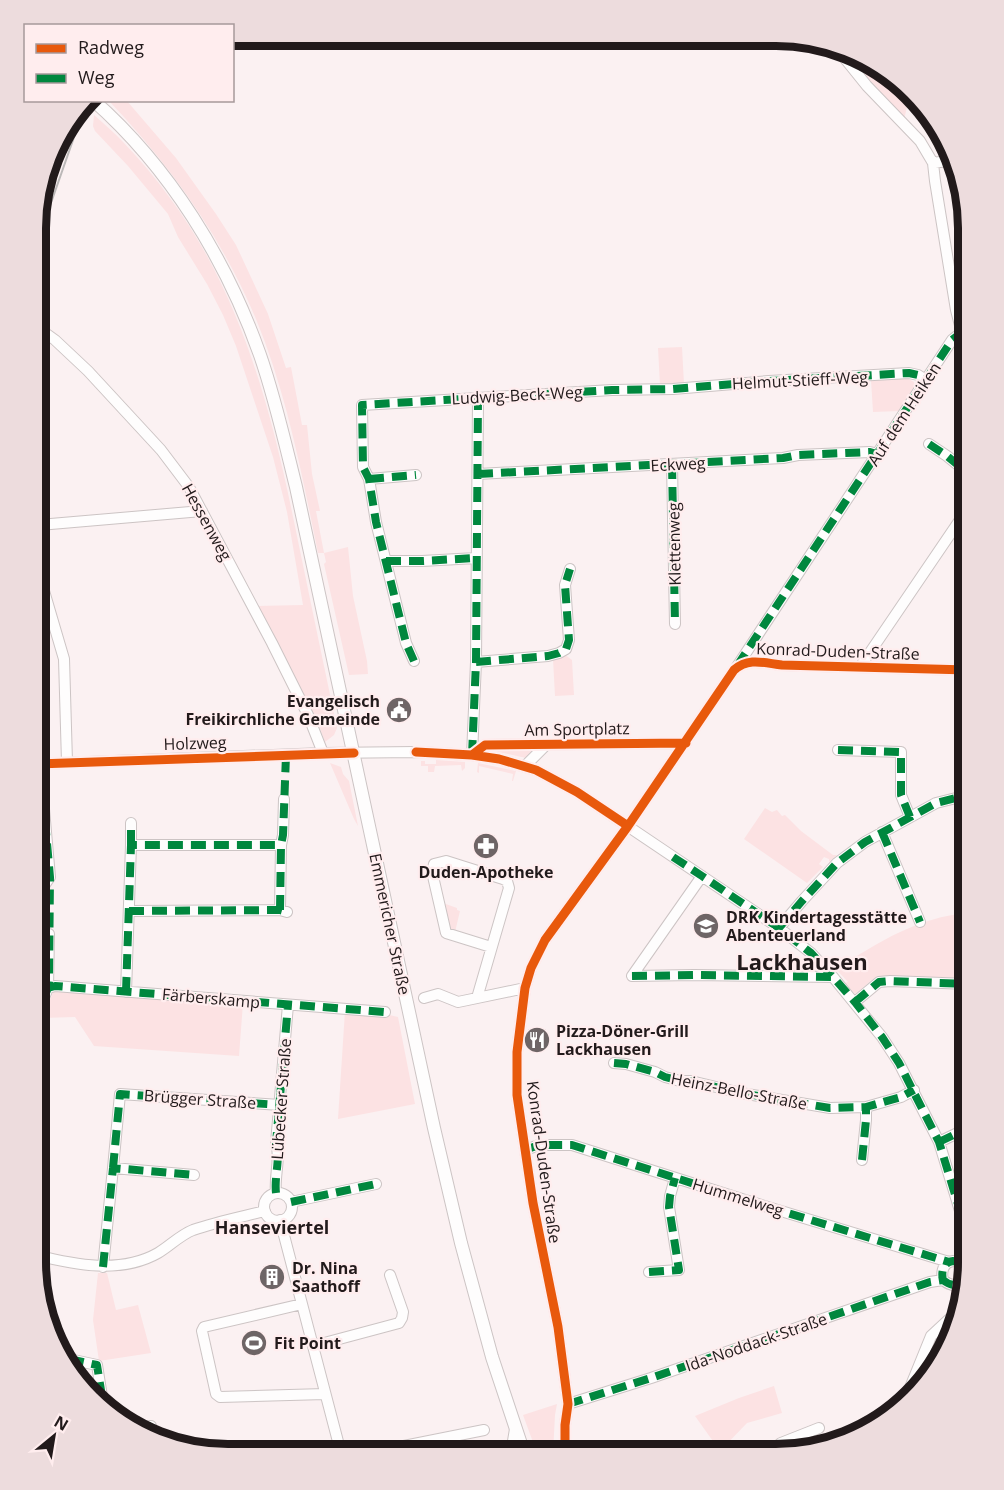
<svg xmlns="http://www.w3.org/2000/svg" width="1004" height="1490" viewBox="0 0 1004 1490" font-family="'Open Sans',sans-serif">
  <rect width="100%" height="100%" fill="#fbf1f2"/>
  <path fill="#fce2e3" d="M848,57L892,76L909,98L904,120Z
    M109,101H127L176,158L216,214L236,245L268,314L286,368L291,367L302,425H307L312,474L320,511H316L324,553L348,547L353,596L367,661L368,674L349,675L324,564L326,562L324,553H318C302,475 287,394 256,319C221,236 171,166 109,101Z
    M94,115C104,124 115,133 124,143C156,176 185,216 207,256C256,346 278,442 298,541C311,604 324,666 337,728L334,735L325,742L315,715L306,703L256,606L303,605L287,512L273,457L236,346L223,315L207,284L178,237L168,214L128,166L95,131L93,126Z
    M47,176H55L38,222V203Z
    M682,347L684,384L660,385L658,348Z
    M907,378L914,382V389L900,411L873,412L871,380Z
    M564,654L572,660L574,695L555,696L553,659Z
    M529,746L532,753L526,758L486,749Z
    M436,760L465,762V768L462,771L461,765L435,766L434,772H428V766H421V761H425V764H436Z
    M330,763L341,767L343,774L349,781L358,826L354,819Z
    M478,763L516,771L513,781H512L513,774L479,766V773L477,772Z
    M37,775L47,878L37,892Z
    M765,808L772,812L777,810L782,816L785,815L801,831L833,855H837L829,862V859L824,857L819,864L823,867L807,883L744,839Z
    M443,903L457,908V910L460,911L455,932L450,930Z
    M968,913V978L880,976L872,980L855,994L845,983L848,982L834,967L838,968C879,942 918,917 968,913Z
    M55,988L243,1003L239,1056L94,1046L75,1017L42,1018Z
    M345,1011L385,1014L398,1017L415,1104L338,1119Z
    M98,1273H107L116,1310L138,1305L151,1353L99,1361L93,1320Z
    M966,1283L961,1304L956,1308L950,1288Z
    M774,1386L782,1413L747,1423L720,1451L695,1416L739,1398Z
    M557,1404L555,1415L553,1453H537L523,1415Z
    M459,1441L466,1452L497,1446L498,1453H398Z"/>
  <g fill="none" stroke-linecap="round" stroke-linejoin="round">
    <g stroke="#ccc4c4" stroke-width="12">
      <path id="minor" d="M842,55L867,86L920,141L933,163L935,181L956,310L968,356
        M933,163L954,160
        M37,327L55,340L88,371L161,450L189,487L272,643L308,715L323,753
        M929,444L947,456L968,473
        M672,464L675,624
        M478,474L783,458L798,455L870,452L877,454
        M369,479L416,475
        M39,525L202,511
        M37,560L39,574L64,659L67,762
        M386,561H422L476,558
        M414,661L406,643L376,522L369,479L363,467L362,405L612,390L673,389L769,381L909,373L918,375L926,380
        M476,662L548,656L559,653L566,649L569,640L565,585L570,569
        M860,667L968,508
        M736,668L952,340L957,336L962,334
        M838,750L901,752V795L910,817
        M472,755L476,662L478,399
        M472,755L485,745L686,743
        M37,764L323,753L416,752L472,755L499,759L536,770L577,792L779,928L811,953L833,977L882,1037L899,1063L939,1142L968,1237
        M525,766L547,744
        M882,832L920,922
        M131,845V823
        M37,896L50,877L40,764
        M280,910L281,845L283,835L284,799
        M129,911L280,910L287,912
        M779,928L802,901L837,863L865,842L936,803L968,795
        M632,976L694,975L833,977
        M632,976L702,876
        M36,987L48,988L55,986L385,1012
        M126,992L131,845H281
        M424,998L438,994L458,1002L525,988
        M477,998L509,888L507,881L503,879L446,861L434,864L432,872L446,933L491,947
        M855,1002L879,982L890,981L968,984
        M36,1017L48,988L49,934
        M968,1031L966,1030L968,1010
        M614,1063L626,1064L655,1072L665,1077L680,1081H691L741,1093L830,1108L866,1107L901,1097L914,1090
        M939,1142L968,1128
        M525,1150L539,1145H572L745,1200L949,1262
        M862,1160L866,1120V1107
        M113,1168L120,1094L280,1105
        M276,1193C274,1176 281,1158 276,1143L288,1005
        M264 1207a14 14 0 1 1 28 0a14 14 0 1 1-28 0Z
        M291,1202L376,1184
        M280,1220L341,1453
        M36,1255C75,1265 121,1274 158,1253C170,1246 180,1235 193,1230C216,1222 241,1217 265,1211
        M103,1267L113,1168L194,1175
        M649,1272L679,1270L669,1207L670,1196L675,1178
        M302,1304L204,1327L202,1331L216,1394L220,1397L325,1394
        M313,1346L399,1323L402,1318L403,1312L390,1275
        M69,1359L97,1365L103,1403
        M907,1395L931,1336L959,1310
        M568,1404L651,1378L930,1282L943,1280C965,1298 974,1261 953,1261C943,1262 941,1272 943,1280
        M143,1427L151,1426
        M776,1447L781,1443L819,1428
        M369,1453L484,1430
        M511,1453L515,1429
        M565,1453V1425L568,1404L558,1327L533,1203L517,1095V1052L525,988L531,968L545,940L628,826L734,670C749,657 764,663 782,665L968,670
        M665,1454L669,1451"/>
    </g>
    <g stroke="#ccc4c4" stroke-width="14">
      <path id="major" d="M93,100C170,168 226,259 260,355C275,398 285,443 296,487L434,1128L461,1243L492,1357L524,1453"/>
    </g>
    <use href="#minor" stroke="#fefdfd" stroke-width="10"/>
    <use href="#major" stroke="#fefdfd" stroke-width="12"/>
    <path stroke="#bbb8b8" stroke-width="2" d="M38,240L86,103"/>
    <path stroke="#00873e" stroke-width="8" stroke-dasharray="15 8" stroke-linecap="butt" d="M929,444L947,456L968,473
      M672,464L675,624
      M478,474L783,458L798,455L870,452L877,454
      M369,479L416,475
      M964,514L968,508
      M386,561H422L476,558
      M414,661L406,643L376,522L369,479L363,467L362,405L612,390L673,389L769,381L909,373L918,375L926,380
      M476,662L548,656L559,653L566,649L569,640L565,585L570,569
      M737,666L952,340L957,336L962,334
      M838,750L901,752V795L910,817
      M472,755L476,662L478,399
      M882,832L920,922
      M131,845V823
      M673,857L702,876L779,928L811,953L833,977L855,1002L882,1037L899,1063L939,1142L968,1237
      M37,896L50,877
      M280,910L281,845L283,835L286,755
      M129,911L280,910L287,912
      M779,928L802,901L837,863L865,842L936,803L968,795
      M632,976L694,975L833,977
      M48,988L55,986L385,1012
      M126,992L131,845H281
      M855,1002L879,982L890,981L968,984
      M36,1017L48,988L49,979L50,877L40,764
      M968,1031L966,1030L968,1010
      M614,1063L626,1064L655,1072L665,1077L680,1081H691L741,1093L830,1108L866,1107L901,1097L914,1090
      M939,1142L968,1128
      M525,1150L539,1145H572L745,1200L949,1262
      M862,1160L866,1120V1107
      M113,1168L120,1094L280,1105
      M276,1193C274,1176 281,1158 276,1143L288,1005
      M291,1202L376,1184
      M103,1267L113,1168L194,1175
      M649,1272L679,1270L669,1207L670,1196L675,1178
      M69,1359L97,1365L103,1403
      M568,1404L651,1378L930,1282L943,1280C965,1298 974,1261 953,1261C943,1262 941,1272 943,1280
      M143,1427L151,1426"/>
    <g stroke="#ffedee" stroke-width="13">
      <path id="cycleway" d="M416,752L472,755L499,759L536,770L577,792L628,826
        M472,755L485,745L686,743
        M37,764L354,753
        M565,1453V1425L568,1404L558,1327L533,1203L517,1095V1052L525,988L531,968L545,940L628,826L734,670C749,657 764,663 782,665L968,670"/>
    </g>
    <use href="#cycleway" stroke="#e8590c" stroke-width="9"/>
  </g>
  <defs>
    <g id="civic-disc" transform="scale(1.35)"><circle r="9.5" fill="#6e6566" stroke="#ffedee"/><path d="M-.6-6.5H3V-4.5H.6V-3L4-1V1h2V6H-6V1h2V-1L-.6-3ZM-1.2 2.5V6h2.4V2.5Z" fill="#fff"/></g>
    <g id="pharmacy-disc" transform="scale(1.35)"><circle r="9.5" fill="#6e6566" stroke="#ffedee"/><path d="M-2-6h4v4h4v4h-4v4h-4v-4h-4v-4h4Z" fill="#fff"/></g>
    <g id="school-disc" transform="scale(1.35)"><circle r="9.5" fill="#6e6566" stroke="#ffedee"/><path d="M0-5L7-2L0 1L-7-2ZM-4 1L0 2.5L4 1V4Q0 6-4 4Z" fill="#fff"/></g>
    <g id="restaurant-disc" transform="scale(1.35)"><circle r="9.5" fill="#6e6566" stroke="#ffedee"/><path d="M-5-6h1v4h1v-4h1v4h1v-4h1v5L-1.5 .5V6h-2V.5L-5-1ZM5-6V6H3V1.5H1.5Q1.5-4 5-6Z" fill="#fff"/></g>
    <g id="building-disc" transform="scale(1.35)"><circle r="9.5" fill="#6e6566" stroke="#ffedee"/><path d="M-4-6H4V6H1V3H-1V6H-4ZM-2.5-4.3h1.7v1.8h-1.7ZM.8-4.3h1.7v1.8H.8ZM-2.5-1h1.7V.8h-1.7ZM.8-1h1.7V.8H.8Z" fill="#fff"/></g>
    <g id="stadium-disc" transform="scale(1.35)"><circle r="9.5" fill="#6e6566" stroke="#ffedee"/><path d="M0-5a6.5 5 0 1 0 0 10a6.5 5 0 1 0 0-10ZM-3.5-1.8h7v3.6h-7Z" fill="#fff"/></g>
  </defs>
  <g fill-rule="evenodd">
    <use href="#civic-disc" x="399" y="710"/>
    <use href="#pharmacy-disc" x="486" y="846"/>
    <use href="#school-disc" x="706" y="926"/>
    <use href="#restaurant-disc" x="537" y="1040"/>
    <use href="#building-disc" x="272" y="1277"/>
    <use href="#stadium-disc" x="254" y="1343"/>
  </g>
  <g text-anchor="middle" stroke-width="4.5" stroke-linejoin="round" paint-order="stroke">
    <g font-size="16" fill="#221a1b" stroke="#ffedee">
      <text transform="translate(800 380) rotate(-3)" y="6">Helmut-Stieff-Weg</text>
      <text transform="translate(517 395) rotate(-3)" y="6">Ludwig-Beck-Weg</text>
      <text transform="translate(904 414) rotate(-57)" y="6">Auf dem Heiken</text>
      <text transform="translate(678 464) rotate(-3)" y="6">Eckweg</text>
      <text transform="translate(207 522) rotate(61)" y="6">Hessenweg</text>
      <text transform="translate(674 544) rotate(-91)" y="6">Klettenweg</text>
      <text transform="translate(838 651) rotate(2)" y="6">Konrad-Duden-Straße</text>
      <text transform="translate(577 729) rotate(-1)" y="6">Am Sportplatz</text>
      <text transform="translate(195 743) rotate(-2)" y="6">Holzweg</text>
      <text transform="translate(390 924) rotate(78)" y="6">Emmericher Straße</text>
      <text transform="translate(211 998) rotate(5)" y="6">Färberskamp</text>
      <text transform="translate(739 1091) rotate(11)" y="6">Heinz-Bello-Straße</text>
      <text transform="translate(200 1099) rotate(4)" y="6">Brügger Straße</text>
      <text transform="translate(281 1099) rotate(-86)" y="6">Lübecker Straße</text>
      <text transform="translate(544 1162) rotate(82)" y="6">Konrad-Duden-Straße</text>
      <text transform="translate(738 1197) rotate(17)" y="6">Hummelweg</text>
      <text transform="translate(756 1342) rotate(-19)" y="6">Ida-Noddack-Straße</text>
    </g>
    <g font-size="16" font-weight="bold" fill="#221a1b" stroke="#ffedee" text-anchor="start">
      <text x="380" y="707" text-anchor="end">Evangelisch<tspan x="380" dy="18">Freikirchliche Gemeinde</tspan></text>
      <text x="486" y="878" text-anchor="middle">Duden-Apotheke</text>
      <text x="726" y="923">DRK Kindertagesstätte<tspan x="726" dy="18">Abenteuerland</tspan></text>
      <text x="556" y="1037">Pizza-Döner-Grill<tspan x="556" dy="18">Lackhausen</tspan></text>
      <text x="292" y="1274">Dr. Nina<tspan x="292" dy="18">Saathoff</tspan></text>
      <text x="274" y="1349">Fit Point</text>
    </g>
    <g font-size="18" font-weight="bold" fill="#221a1b" stroke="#ffedee">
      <text x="272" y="1234">Hanseviertel</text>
    </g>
    <g font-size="22" font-weight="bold" fill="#221a1b" stroke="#ffedee">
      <text x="802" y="970">Lackhausen</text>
    </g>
  </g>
  <path d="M0 0H1004V1490H0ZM228 46H776A182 182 0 0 1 958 228V1262A182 182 0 0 1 776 1444H228A182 182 0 0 1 46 1262V228A182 182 0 0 1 228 46Z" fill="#eddcdd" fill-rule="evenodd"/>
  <path fill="none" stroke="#221a1b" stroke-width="8" d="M228 46H776A182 182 0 0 1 958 228V1262A182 182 0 0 1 776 1444H228A182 182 0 0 1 46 1262V228A182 182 0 0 1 228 46Z"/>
  <rect x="24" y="24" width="210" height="78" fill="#ffedee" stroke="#a7999a" stroke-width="1.5"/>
  <rect x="36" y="44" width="30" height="9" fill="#e8590c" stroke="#a7999a" stroke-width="1.5"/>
  <text x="78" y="54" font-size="18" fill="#221a1b">Radweg</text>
  <rect x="36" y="74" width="30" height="9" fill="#00873e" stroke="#a7999a" stroke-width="1.5"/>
  <text x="78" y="84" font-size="18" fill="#221a1b">Weg</text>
  <g transform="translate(54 1436) rotate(30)" stroke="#ffedee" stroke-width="4.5" paint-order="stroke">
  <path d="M0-4.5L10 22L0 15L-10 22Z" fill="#221a1b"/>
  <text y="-9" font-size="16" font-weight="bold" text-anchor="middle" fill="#221a1b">N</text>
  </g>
</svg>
